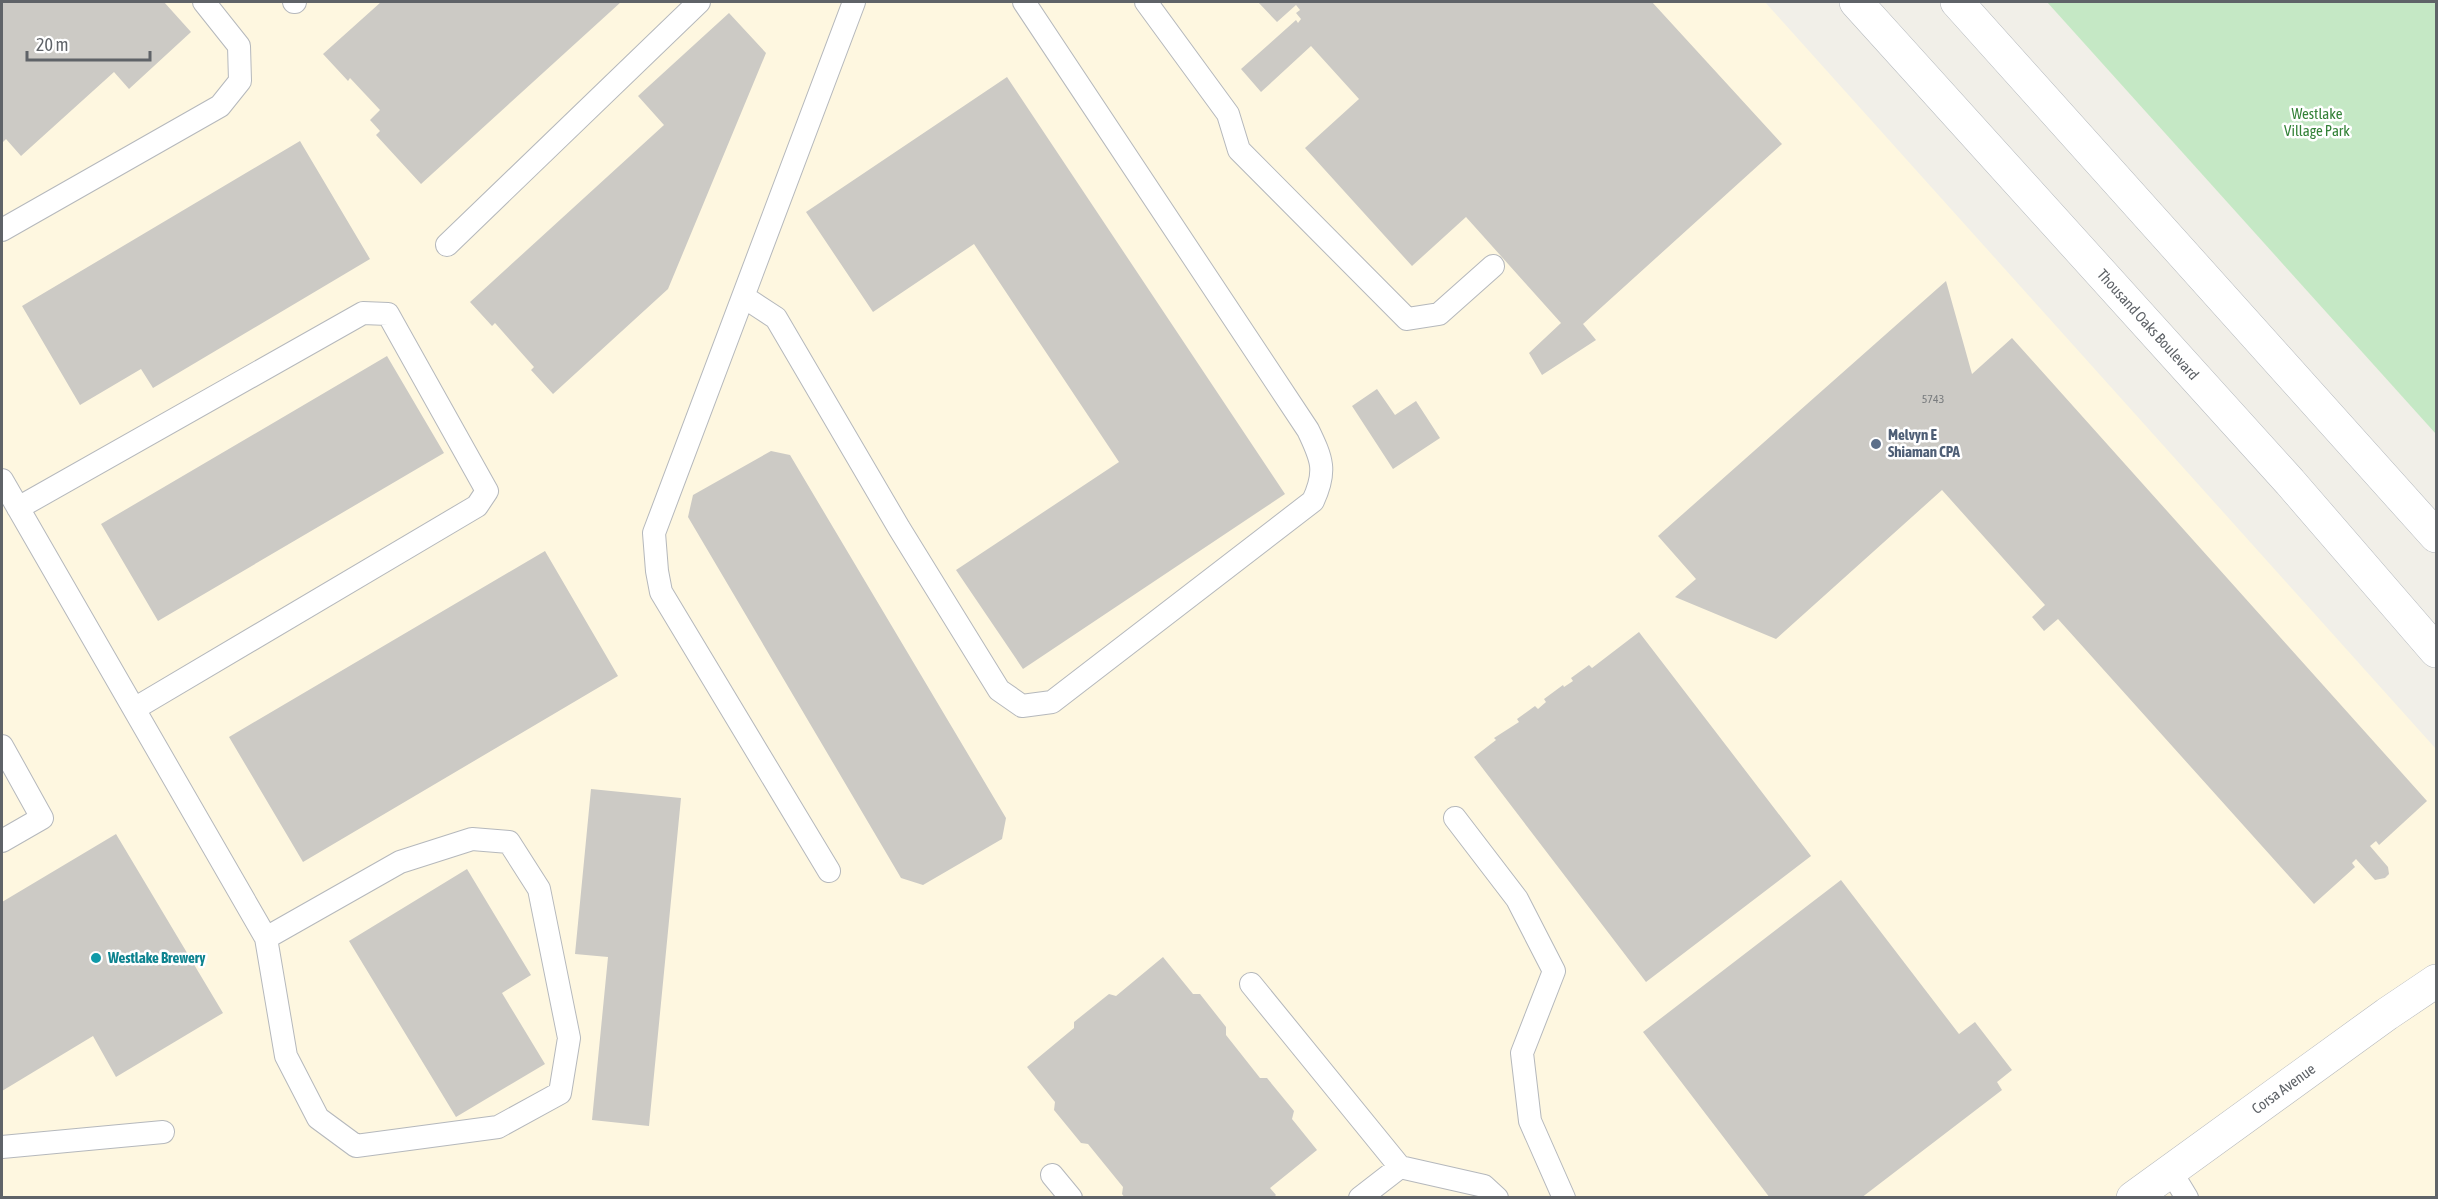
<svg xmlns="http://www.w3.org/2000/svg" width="2438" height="1199" viewBox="0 0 2438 1199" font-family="'Asap Condensed',sans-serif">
  <rect width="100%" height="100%" fill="#f1efe8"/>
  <path fill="#fef7e0" d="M2,2H1765L2436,749V1197L2,1198Z"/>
  <path fill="#c5e8c5" d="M2047,2H2436V434Z"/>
  <path fill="#cccac5" d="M2,2H164L191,32L129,89L114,72L21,156L6,139L2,143Z
    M381,2H621L421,184L376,135L380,131L370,120L380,110L350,78L348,81L323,54Z
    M1258,2H1652L1782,144L1583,324L1596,340L1542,375L1529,353L1561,323L1466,217L1412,266L1305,148L1359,99L1311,46L1261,92L1241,69L1296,20L1298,23L1301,19L1296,13L1300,10L1296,5L1277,22Z
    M729,13L766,53L668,289L553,394L531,370L534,367L495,323L492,326L470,302L664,125L638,96Z
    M1007,77L1285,494L1023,669L956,570L1119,462L974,244L873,312L806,212Z
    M300,141L370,259L153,388L141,369L80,405L22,306Z
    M1946,281L1972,374L2012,338L2427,801L2379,845L2376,841L2370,846L2388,867L2389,874L2385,878L2375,880L2356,859L2352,863L2355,867L2314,904L2058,619L2044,631L2032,617L2045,605L1942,490L1776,639L1675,597L1696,579L1658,536Z
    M387,356L444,453L158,621L101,524Z
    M1377,389L1395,415L1416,401L1440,438L1393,469L1352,406Z
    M771,451L790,455L1006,818L1002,839L923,885L901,878L688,517L693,495Z
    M545,551L618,676L303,862L229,737Z
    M1639,632L1811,856L1646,982L1474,757L1496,740L1494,738L1519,722L1517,719L1535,706L1538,709L1546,702L1544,699L1563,685L1564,687L1573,681L1571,678L1589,665L1592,668Z
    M591,789L681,798L649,1126L592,1120L608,957L575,954Z
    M116,834L223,1013L116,1077L93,1036L2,1091V902Z
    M467,869L531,975L502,993L545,1064L456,1117L349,941Z
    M1841,880L1959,1034L1975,1022L2012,1070L1997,1082L2002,1090L1861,1198H1770L1643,1032Z
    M1163,957L1193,994H1200L1226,1027V1035L1260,1078H1267L1294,1111L1292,1119L1317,1150L1270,1188L1276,1195L1273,1198H1125L1122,1194L1123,1187L1088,1144L1081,1143L1054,1110L1055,1102L1027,1067L1074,1028V1022L1109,994L1116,996Z"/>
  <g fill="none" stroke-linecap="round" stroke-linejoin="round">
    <g stroke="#b5b8bc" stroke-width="24">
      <path id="service" d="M294,2H295
        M1146,2L1228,114L1239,150L1407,319L1439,314L1493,266
        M2,230L220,106L240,81L239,46L204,2
        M447,245L699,2
        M744,297L776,318L899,528L999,690L1022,706L1052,702L1313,501C1327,471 1322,459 1308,430L1024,2
        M2,480L266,938L286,1056L318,1118L356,1146L498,1127L560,1093L569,1038L539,889L509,842L472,839L400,862L266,938
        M18,508L363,313L388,314L487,491L477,506L134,709
        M2,746L42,818L2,841
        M1455,818L1517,899L1554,971L1522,1053L1530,1121L1564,1198
        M829,871L661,592L657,571L654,533L854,2
        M1251,984L1400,1167L1484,1186L1497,1198
        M2,1147L163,1132
        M2170,1170L2187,1198
        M1052,1175L1071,1198
        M1360,1198L1400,1167"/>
    </g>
    <g stroke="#b5b8bc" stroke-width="34">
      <g id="minor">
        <path id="s1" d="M2133,1198L2387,1014L2436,981"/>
      </g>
    </g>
    <g stroke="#b6babf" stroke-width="34">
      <g id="secondary">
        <path id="s2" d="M1856,2L2290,482L2436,651"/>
        <path d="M1957,2L2436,536"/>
      </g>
    </g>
    <use href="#service" stroke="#fff" stroke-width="22"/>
    <use href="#minor" stroke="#fff" stroke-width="33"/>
    <use href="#secondary" stroke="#fff" stroke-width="33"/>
  </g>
  <circle fill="#5c6f8a" stroke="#fff" stroke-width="2" cx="1876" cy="444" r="6"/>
  <circle fill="#0f9aa8" stroke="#fff" stroke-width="2" cx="96" cy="958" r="6"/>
  <g text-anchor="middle" stroke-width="5" stroke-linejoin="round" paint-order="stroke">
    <g font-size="12" fill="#7a7d7f">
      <text x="1933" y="403">5743</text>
    </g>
    <g font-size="15" fill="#348238" stroke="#fff">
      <text x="2317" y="119">Westlake<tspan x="2317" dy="17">Village Park</tspan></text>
    </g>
    <g font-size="15" fill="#5f6368" stroke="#fff">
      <text dy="5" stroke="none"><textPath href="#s2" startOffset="435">Thousand Oaks Boulevard</textPath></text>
      <text dy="5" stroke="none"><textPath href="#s1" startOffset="186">Corsa Avenue</textPath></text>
    </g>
    <g font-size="15" font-weight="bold" fill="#4e5e75" stroke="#fff" text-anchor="start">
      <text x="1888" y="440">Melvyn E<tspan x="1888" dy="17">Shiaman CPA</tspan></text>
    </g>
    <g font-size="15" font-weight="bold" fill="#0d838f" stroke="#fff" text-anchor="start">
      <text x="108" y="963">Westlake Brewery</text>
    </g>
  </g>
  <rect width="2438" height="1199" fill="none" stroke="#5f6368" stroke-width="6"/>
  <path d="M27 51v9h123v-9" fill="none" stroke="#5f6368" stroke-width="3"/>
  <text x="36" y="51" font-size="18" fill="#5f6368" stroke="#ffffff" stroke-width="4.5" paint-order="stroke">20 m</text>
</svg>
